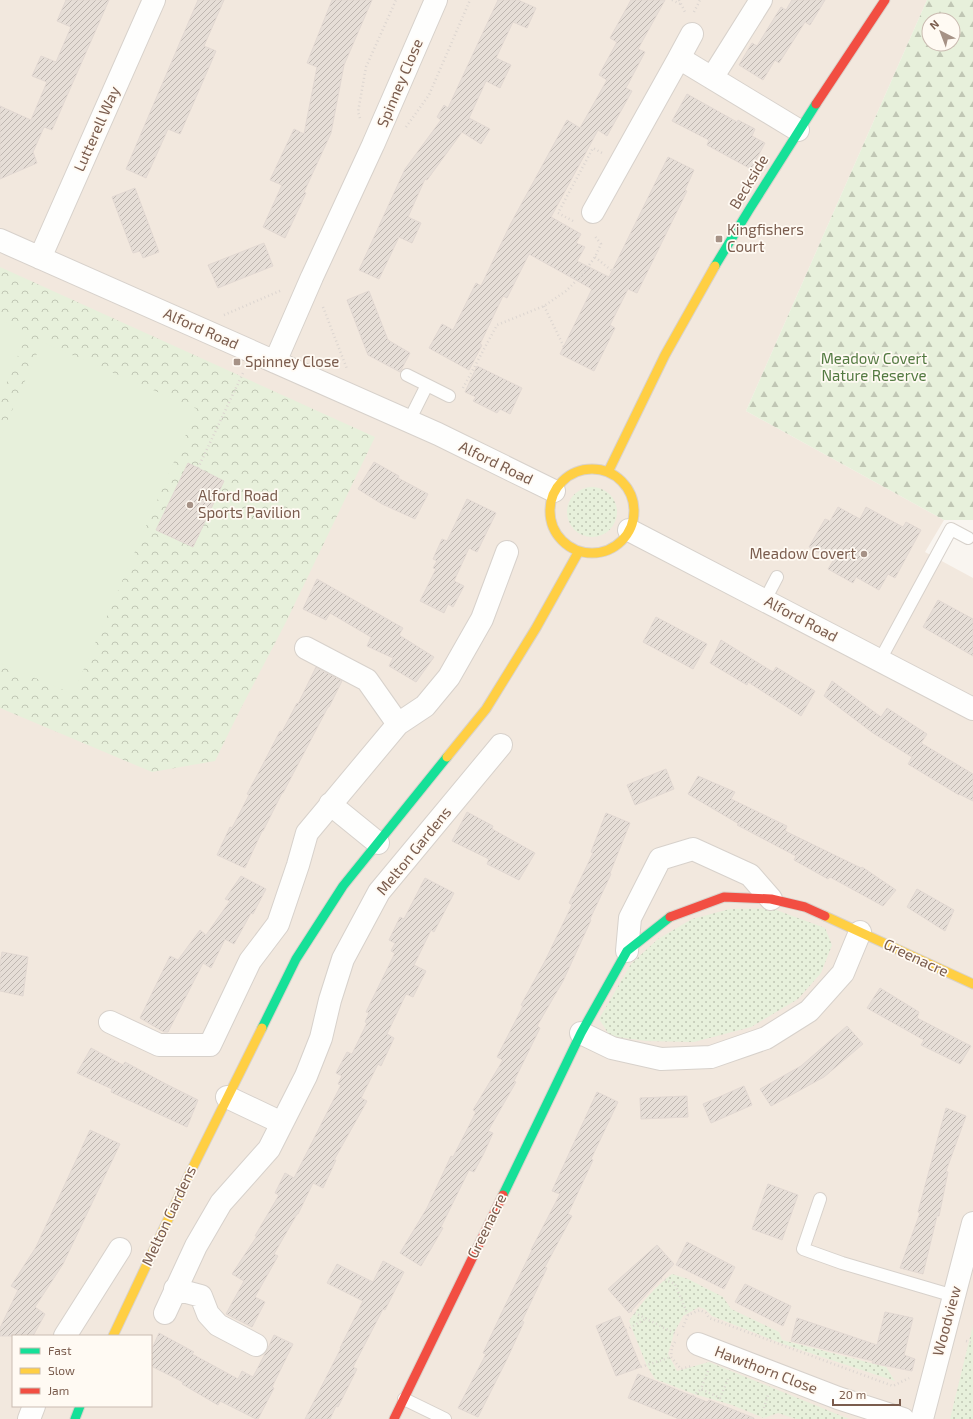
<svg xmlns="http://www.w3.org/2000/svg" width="973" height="1419" viewBox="0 0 973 1419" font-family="'Exo 2',sans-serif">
  <defs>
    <pattern id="grass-dots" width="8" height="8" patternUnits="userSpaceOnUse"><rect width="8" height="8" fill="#e7f0db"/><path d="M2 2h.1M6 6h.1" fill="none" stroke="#c0c6b4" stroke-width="1.8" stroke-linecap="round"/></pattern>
    <pattern id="forest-firs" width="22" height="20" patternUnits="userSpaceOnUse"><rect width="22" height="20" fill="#e7f0db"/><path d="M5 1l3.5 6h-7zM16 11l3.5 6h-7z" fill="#c0c6b4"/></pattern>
    <pattern id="park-crowns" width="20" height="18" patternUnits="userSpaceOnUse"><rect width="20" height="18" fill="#e7f0db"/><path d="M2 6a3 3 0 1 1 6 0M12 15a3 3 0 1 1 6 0" fill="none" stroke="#c0c6b4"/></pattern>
    <pattern id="building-hatch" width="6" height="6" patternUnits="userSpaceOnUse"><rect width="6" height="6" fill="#e6ded7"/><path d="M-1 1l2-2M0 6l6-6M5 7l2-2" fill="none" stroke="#bfb7b1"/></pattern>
  </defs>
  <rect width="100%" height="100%" fill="#f9f5f0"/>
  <path fill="#f2e8de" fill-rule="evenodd" d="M0,0H927L746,411L944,520L925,552L973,578V1419H0ZM13,1336H151V1406H13Z"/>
  <path fill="url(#grass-dots)" d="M567 512a25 25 0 1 1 50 0a25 25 0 1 1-50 0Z
    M771,908L825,928L832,945L821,973L798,999L751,1027L694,1042L646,1041L610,1036L599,1019L631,964L658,939L692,919L730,909Z
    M672,1274L688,1279L723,1297L731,1309L779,1332L782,1340L886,1367L895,1381L783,1344L712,1316L705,1309L699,1307L683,1316L674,1333L668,1354L677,1371L709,1362L849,1419H796L778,1413L764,1418L732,1405L694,1394L655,1379L647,1366L629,1321C641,1303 655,1287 672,1274Z
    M973,1325V1419H950Z"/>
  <path fill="url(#forest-firs)" fill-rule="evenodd" d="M927,0H973V520H944L746,411ZM929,20H953V44H929Z"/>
  <path fill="url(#park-crowns)" d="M0,267L375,437L286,622L240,710L215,761L152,772L0,708Z"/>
  <path fill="#e7f0db" d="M0,320L28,332L0,398Z
    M42,342L197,409L73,694L0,663V438Z"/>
  <path fill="url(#building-hatch)" stroke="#e2d8d2" d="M66,0H109L52,130L44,127L33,152L37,163L0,179V106L31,120L47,82L32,76L41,56L56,62L71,27L57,21Z
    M198,0H224L204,46L216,51L180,134L168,129L146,178L126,169Z
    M332,0H372L344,65L331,133L304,192L306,193L285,238L263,227L282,185L270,180L294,129L304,134L317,67L307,63Z
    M498,0H518L536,8L527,28L513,22L496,58L511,65L500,88L486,81L469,118L490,129L481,144L462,132L427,180L425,179L408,217L421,223L412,243L399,237L379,279L359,270L405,169L441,120L437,117L444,105L448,108Z
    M631,0H665L638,49L645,52L626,88L632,91L607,136L598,130L551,217L581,234L576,243L585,247L577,261L609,277L668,157L694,170L685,190L687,191L637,293L628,289L610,325L615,328L594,371L560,354L592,289L529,254L507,298L503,296L480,344L482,345L469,370L429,348L442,324L453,330L476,283L481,286L510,225L567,120L580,128L607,80L599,75L617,42L610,38Z
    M792,0H825L810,25L805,22L779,63L775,60L763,80L739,65L752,43L757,46L781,7L786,10Z
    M687,94L737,122L738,120L755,129L752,136L765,143L751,169L707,145L709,140L672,121Z
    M135,188L159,252L143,258L140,251L133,253L112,197Z
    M264,243L273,266L218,288L208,265Z
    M369,291L388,340L410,353L400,372L368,355L347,300Z
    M477,366L522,388L510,414L500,409L497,413L473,401L476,397L465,392Z
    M374,462L399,476L398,478L428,494L415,519L382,504L358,489Z
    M188,463L224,481L193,547L156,530Z
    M467,499L496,513L477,552L469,548L454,581L464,586L453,607L448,604L444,613L420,601L436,569L433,568L437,561L433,559L442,539L447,541Z
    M838,507L860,519L866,507L903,527L906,522L921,530L895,578L888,574L879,590L856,577L853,583L828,569L833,561L809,547L825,519L830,521Z
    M317,579L403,628L399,635L434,657L416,682L389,666L393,658L367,646L371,637L330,613L326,620L303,609Z
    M938,600L973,619V656L923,627Z
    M656,617L707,644L693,669L643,642Z
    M721,640L773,672L776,667L815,691L801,716L748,682L747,685L710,663Z
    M316,667L342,681L329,707H328L283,793H282L263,831H262L245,868L217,855L230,827L232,828L249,795L247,794L261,768L280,731L282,732L297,703L298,704Z
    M832,681L881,717L887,708L927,734L921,743L973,774V801L959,794V795L908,764L912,757L873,733L824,696Z
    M666,769L674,789L635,805L627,785Z
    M698,776L735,792L731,799L787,826L785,831L861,868L862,867L896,890L883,906L830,877L828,879L794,860L796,856L737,825L739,824L688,794Z
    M467,812L493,826L492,829L535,853L519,880L487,864L489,859L452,841Z
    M606,813L630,823L610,873L611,874L590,919L591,920L563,981L537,1026L540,1028L514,1081L516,1082L488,1131L493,1133L484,1153L474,1172L469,1170L441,1227L443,1228L421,1266L400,1253L427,1208L451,1156L453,1157L476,1112L473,1110L503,1060L497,1057L523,1006L521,1005L545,961L572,905L569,903L593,853L591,852Z
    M241,876L266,889L253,914L251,913L234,944L225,939L211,968L203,963L168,1032H164L140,1018L170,956L178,960L200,930L206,935L230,901L225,899Z
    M425,878L454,893L434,932L431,930L414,965L426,971L413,997L406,994L387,1034L394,1038L381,1066L378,1064L361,1098L367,1101L334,1160H336L323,1188L313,1183L298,1214H297L274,1254L278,1256L255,1297L265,1302L252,1327L226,1314L244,1281L232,1274L257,1236H255L279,1195L275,1193L285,1173L294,1178L341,1085L338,1084L342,1076L336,1073L347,1052L352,1054L367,1023L365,1022L369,1013L366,1012L395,953L391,951L395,943L389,940L400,917L404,919Z
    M917,889L954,910L945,931L907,907Z
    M2,952L28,957L23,996L0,991V964Z
    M880,988L919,1012L917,1018L971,1046L960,1064L921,1045L924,1040L867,1008Z
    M847,1026L863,1044L824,1077L771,1106L760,1089L801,1066Z
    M91,1048L123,1065L125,1062L166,1084L198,1100L187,1127L111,1092L112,1089L77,1073Z
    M744,1086L752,1105L711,1123L703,1104Z
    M597,1092L618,1102L591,1159L593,1160L568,1214L572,1216L545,1267L547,1268L522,1321L524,1322L507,1359L478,1417L458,1408L486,1354L483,1353L502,1312L532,1250H531L560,1194L552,1191Z
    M687,1096L688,1117L641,1119L640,1098Z
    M946,1108L966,1116L946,1171L948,1172L939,1216H937L923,1274L900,1268L920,1213L918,1212Z
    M90,1130L120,1144L63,1264L35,1307L45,1314L33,1336H0V1328L18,1290L11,1286L36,1247Z
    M768,1184L798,1195L782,1240L752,1229Z
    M687,1242L735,1267L724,1289L676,1265Z
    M657,1245L674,1264L629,1313L608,1289Z
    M383,1261L404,1272L385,1310L383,1309L353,1367L357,1369L338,1407L336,1406L330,1419H305L341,1348H340L363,1301L327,1283L337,1264L373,1282Z
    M745,1284L791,1306L783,1326L735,1302Z
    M885,1312L913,1318L904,1355L915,1359L912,1371L872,1363L873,1361L791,1341L797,1318L877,1345Z
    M620,1316L641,1367L616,1376L596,1326Z
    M159,1333L194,1352L192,1354L238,1379L242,1371L253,1377L267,1350L274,1335L293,1344L272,1387L274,1388L258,1419H256L220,1401L218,1405L182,1384L183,1382L151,1366V1351Z
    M638,1374L707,1402L709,1400L754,1418V1419H679L628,1398Z"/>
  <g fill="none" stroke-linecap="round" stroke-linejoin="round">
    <g stroke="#d7d1cb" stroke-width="14">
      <path id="lane" d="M407,375L449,396
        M409,421L427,385
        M765,600L777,577
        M880,660L951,529L968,538
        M820,1199L803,1249L842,1263L954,1296
        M404,1399L445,1419"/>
    </g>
    <g stroke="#d7d1cb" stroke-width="24">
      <path id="street" d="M679,58L692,34
        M712,78L761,0
        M593,212L679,58L798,130
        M0,240L438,434L554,491
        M40,258L154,0
        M275,362L312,277L373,145L436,0
        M629,530L973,709
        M306,648L367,680L398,724
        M330,804L378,843
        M627,951L630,918L660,859L693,849L750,875L771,899
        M110,1022L159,1045H210L250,961L278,924L298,865L307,833L398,724L425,706L449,677L482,619L507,552
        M581,1033L612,1048L661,1059L711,1057L766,1038L809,1011L843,973L860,932
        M227,1097L282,1123
        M175,1289L201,1296L208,1314L218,1325L256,1345
        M165,1313L196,1246L221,1203L269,1149L306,1076L321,1038L330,1000L343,959L379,892L501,745
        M65,1336L120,1249
        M698,1344L838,1398L903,1419
        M29,1419L34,1406
        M922,1419L973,1223"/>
    </g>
    <g stroke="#d9d2cb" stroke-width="11">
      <path id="fast" d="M715,266L749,210L816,104
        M262,1028L296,959L343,886L447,757
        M503,1195L581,1033L627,951L670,917
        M75,1419L80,1406"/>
    </g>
    <g stroke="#d9d2cb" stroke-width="11">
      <path id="slow" d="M550 511a42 42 0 1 1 84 0a42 42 0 1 1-84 0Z
        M608,472L665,355L715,266
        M447,757L486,709L536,628L579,551
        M825,916L973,984
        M113,1336L189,1175L262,1028"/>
    </g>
    <g stroke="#d9d2cb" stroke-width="11">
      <path id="jam" d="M816,104L885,0
        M670,917L724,897L771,899L805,907L825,916
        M394,1419L503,1195"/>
    </g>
    <path stroke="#dcd5d0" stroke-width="2.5" stroke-dasharray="1 3" stroke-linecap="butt" d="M672,0L680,4
      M679,0L686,14
      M694,12L700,0
      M360,118L358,112L366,67L396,0
      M406,127L429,95L470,0
      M573,221L558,213L593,148L602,153
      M595,257L612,271
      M544,306L564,347
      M323,307L347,369
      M224,315L282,290
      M463,388L497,325L544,306L566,291L582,275L595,257L601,244L594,235
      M198,468L244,371
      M661,1278L675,1284L688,1315
      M631,1311L678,1335
      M683,1327L688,1315L700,1310L706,1313L709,1318L893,1386L909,1378
      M626,1330L645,1319
      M966,1341L973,1343
      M675,1342L672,1347L671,1357L681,1369L692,1366
      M641,1367L671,1357
      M708,1371L701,1389L720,1398L728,1379
      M693,1396L701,1389
      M764,1408L768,1395"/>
    <use href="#lane" stroke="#fefefd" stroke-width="12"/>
    <use href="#street" stroke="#fefefd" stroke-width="22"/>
    <use href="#fast" stroke="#16e098" stroke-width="9"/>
    <use href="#slow" stroke="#ffcf43" stroke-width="9"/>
    <use href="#jam" stroke="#f24e42" stroke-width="9"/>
  </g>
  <g fill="#a69286" stroke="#fffaf3" stroke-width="1.5">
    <rect x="715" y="235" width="8" height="8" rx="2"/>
    <rect x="233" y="358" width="8" height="8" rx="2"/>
    <circle cx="190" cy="505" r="4"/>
    <circle cx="864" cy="554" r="4"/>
  </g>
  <g text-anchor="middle" stroke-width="3.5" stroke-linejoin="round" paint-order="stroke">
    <g font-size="15" fill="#7a5c4d" stroke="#fffaf3">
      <text transform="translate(400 83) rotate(-67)" y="5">Spinney Close</text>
      <text transform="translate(97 129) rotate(-66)" y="5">Lutterell Way</text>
      <text transform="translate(749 182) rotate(-59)" y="5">Beckside</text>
      <text transform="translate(201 329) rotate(24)" y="5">Alford Road</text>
      <text transform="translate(496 463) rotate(26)" y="5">Alford Road</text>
      <text transform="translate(801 619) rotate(28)" y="5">Alford Road</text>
      <text transform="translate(414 851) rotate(-51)" y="5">Melton Gardens</text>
      <text transform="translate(916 958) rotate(25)" y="5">Greenacre</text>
      <text transform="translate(169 1216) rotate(-65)" y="5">Melton Gardens</text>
      <text transform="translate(487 1226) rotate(-64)" y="5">Greenacre</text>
      <text transform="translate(947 1321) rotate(-75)" y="5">Woodview</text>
      <text transform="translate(766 1370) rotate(21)" y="5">Hawthorn Close</text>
    </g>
    <g font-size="15" fill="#7a5c4d" stroke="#fffaf3" text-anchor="start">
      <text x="727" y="235">Kingfishers<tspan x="727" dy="17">Court</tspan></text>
      <text x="245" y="367">Spinney Close</text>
      <text x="198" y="501">Alford Road<tspan x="198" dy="17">Sports Pavilion</tspan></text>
      <text x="856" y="559" text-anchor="end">Meadow Covert</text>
    </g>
    <g font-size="15" fill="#537a41" stroke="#fffaf3">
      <text x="874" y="364">Meadow Covert<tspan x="874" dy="17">Nature Reserve</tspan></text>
    </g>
  </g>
  <rect x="12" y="1335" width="140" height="72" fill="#fffaf3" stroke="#cabbb1"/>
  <rect x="20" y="1348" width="20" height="6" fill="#16e098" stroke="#cabbb1"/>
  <text x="48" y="1355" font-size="12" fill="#7a5c4d">Fast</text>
  <rect x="20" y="1368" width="20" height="6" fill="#ffcf43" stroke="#cabbb1"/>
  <text x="48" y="1375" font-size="12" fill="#7a5c4d">Slow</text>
  <rect x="20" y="1388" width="20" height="6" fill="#f24e42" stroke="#cabbb1"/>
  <text x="48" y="1395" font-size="12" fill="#7a5c4d">Jam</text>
  <g transform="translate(941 32) rotate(318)"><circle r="19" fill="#fffaf3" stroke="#cabbb1"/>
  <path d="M0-3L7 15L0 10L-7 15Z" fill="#a69286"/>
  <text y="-6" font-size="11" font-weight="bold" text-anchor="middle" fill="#7a5c4d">N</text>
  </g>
  <path d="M833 1399v6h67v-6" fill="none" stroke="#7a5c4d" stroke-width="2"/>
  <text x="839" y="1399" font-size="12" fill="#7a5c4d" stroke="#fffaf3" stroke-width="3" paint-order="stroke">20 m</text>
</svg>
